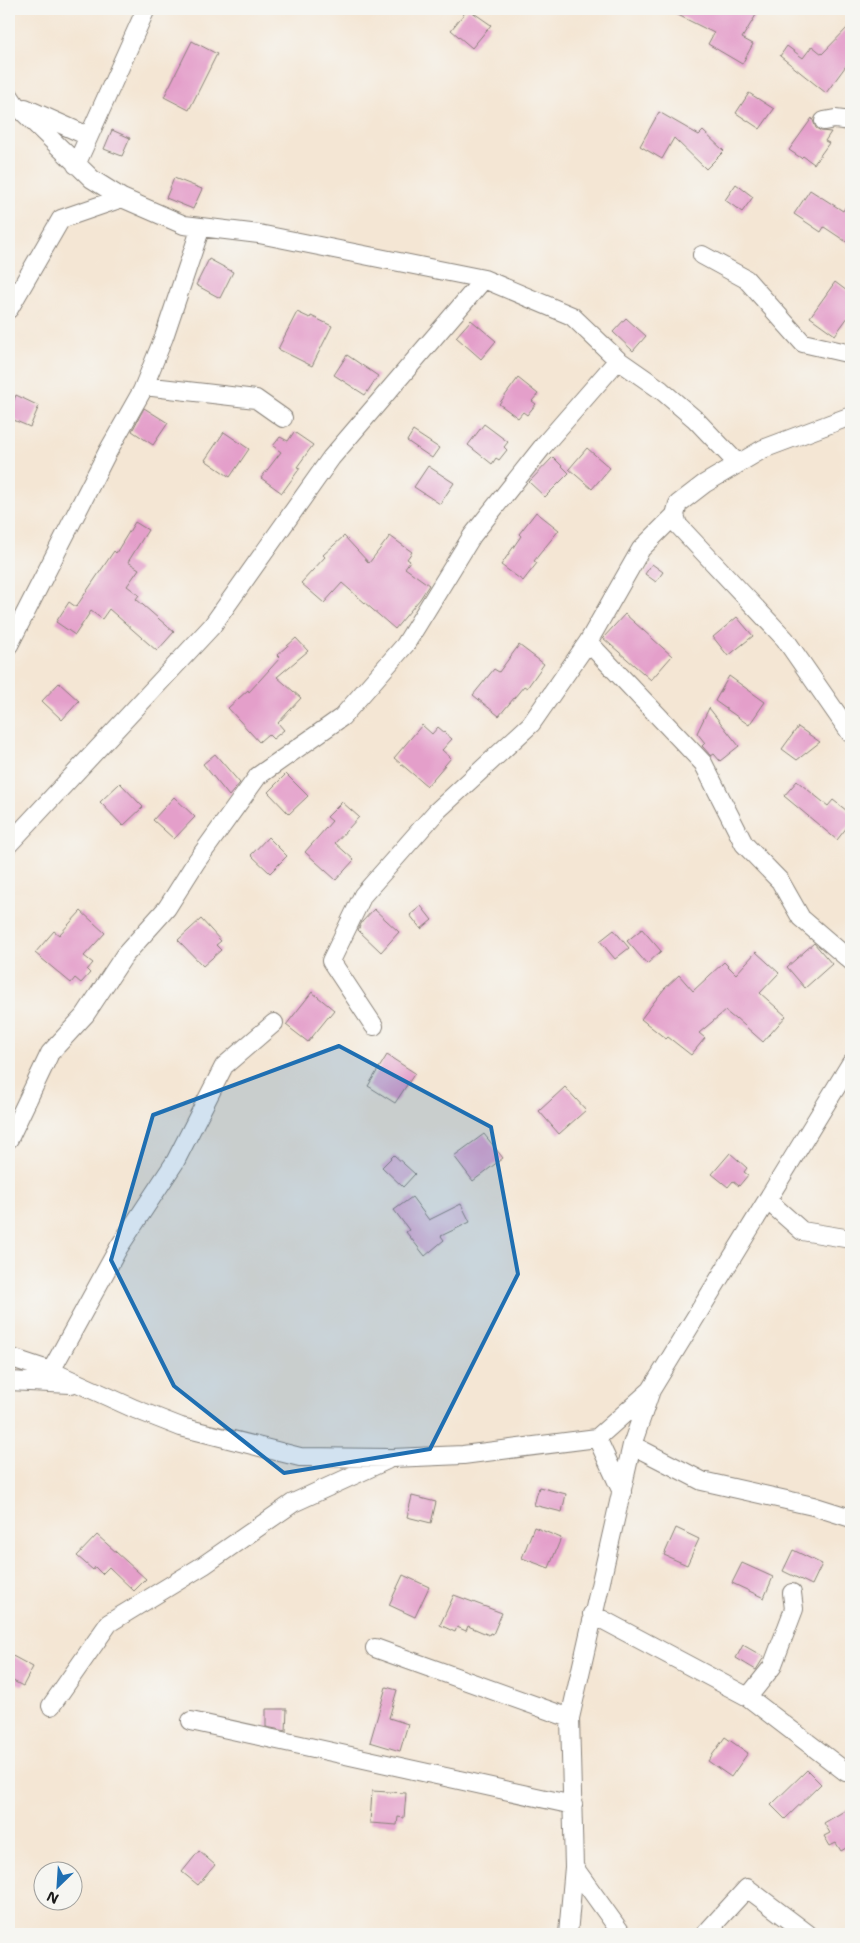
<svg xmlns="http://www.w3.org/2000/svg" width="860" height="1943" viewBox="0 0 860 1943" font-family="'Shantell Sans',sans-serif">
  <rect width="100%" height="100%" fill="#f6f6f2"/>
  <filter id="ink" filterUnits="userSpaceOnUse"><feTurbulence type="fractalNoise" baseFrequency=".02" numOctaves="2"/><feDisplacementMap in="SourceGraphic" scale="10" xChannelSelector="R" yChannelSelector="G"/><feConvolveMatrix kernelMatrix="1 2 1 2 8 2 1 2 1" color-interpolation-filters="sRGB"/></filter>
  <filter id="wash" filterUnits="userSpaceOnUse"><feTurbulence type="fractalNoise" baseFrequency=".0096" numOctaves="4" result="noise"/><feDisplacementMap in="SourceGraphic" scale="20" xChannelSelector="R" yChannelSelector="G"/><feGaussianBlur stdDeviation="1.12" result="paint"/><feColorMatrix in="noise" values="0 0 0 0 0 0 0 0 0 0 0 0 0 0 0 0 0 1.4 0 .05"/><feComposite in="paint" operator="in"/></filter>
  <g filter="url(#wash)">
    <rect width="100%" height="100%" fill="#f4e6d4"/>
    <g id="blocks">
      <path fill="#e49fca" d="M468,9L491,25L472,48L451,30Z
        M666,9H746L756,15L742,38L753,44L742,64L708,44L714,33Z
        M851,24V59L826,93L780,56L787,46L803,58L812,46L822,54Z
        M192,41L217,54L189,110L164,97Z
        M749,93L774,109L760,129L736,113Z
        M659,112L699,135L703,131L724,151L706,169L674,138L662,159L640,146Z
        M812,118L816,128L821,131L831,132L825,141L829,143L814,164L803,156L801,158L789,150Z
        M112,130L130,138L122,156L104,149Z
        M174,178L202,189L193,209L166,198Z
        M736,184L753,197L742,212L725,200Z
        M810,190L843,211L851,198V245L824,227L821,232L794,214Z
        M209,259L233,272L220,298L196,285Z
        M835,282L851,294V313L835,335L810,317Z
        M297,312L310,318L311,316L332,326L312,366L278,349Z
        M626,318L646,336L633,351L613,332Z
        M471,320L496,341L481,359L456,337Z
        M347,355L378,376L365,395L334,375Z
        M518,378L538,394L532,401L536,404L527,415L523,412L518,418L499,404Z
        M16,395L39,406L30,427L9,418V412Z
        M144,408L168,423L153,445L132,431Z
        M484,424L508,442L504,447L507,450L499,460L496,458L492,464L468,445Z
        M413,431L439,448L432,458L407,441Z
        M224,432L249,449L230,477L205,460Z
        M294,432L313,445L297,467L300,468L282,493L261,478L281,452L273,446L280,437L288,441Z
        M587,448L610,468L592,489L569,469Z
        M553,457L569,473L545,497L529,482Z
        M428,466L454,483L440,504L414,487Z
        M536,512L559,530L534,561L537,563L523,581L501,565L521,536L519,534Z
        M135,522L148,530L128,562L139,569L127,586L139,595L136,599L174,632L157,651L109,609L102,619L91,611L75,635L56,622L69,602L76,607L114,551L116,553Z
        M344,536L369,563L390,536L412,552L407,559L410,561L405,568L429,585L420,599L395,629L342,583L324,603L301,583L325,557L323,555Z
        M652,564L663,572L656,582L645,574Z
        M625,614L672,656L651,680L603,638Z
        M737,617L753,636L728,656L713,637Z
        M296,638L308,651L277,677L301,698L278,723L284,730L273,739L268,734L259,742L228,708L248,690L249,692L280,658L277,655Z
        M519,645L544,664L527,688L524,686L499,716L473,695L494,669L499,672Z
        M729,676L765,702L749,725L715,701Z
        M59,683L79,701L62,720L42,701Z
        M709,708L739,746L720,761L714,754L711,756L702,746L705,743L697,733Z
        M422,725L432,734L438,727L452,739L442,750L451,758L427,786L394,758Z
        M798,727L820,742L797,760L782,749Z
        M215,754L240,783L229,796L203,764Z
        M286,774L308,796L289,814L268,792Z
        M797,781L828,806L833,800L851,814V822L837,840L784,796Z
        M120,783L143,807L123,826L100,802Z
        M174,797L195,817L174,839L153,820Z
        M342,802L359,817L335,843L354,860L336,880L305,852L332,821L327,817Z
        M268,837L287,856L270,873L251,855Z
        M421,906L432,920L421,929L410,915Z
        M374,909L399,932L381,952L358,930L362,922Z
        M81,911L105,933L84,956L93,963L87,970L90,973L81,983L75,978L71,983L35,953L54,931L59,935Z
        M201,919L221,941L216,945L221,950L203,966L178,940Z
        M642,929L661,951L647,964L627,941Z
        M614,930L629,948L615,959L600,941Z
        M814,943L832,964L805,988L787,967Z
        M756,952L779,973L760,993L786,1016L763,1042L736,1018L735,1019L725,1011L699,1033L705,1038L691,1055L668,1037L666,1039L641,1019L664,989L679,975L693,991L724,962L736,974Z
        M312,992L334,1010L308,1042L286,1025Z
        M387,1055L415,1073L395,1103L368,1086Z
        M565,1087L586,1110L559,1134L539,1111Z
        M484,1134L503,1158L473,1181L454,1156Z
        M730,1153L747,1168L744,1172L748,1175L739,1186L733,1181L728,1187L712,1174Z
        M394,1155L415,1174L403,1187L382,1167Z
        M412,1197L429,1220L461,1204L470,1222L441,1236L444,1240L425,1256L406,1232L409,1230L394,1210Z
        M539,1487L566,1494L562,1512L534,1505Z
        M412,1496L436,1502L431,1523L407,1517Z
        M534,1527L561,1538L549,1568L522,1558Z
        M676,1528L699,1539L687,1565L664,1555Z
        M97,1535L146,1579L134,1591L109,1567L102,1574L95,1567L93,1570L77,1556Z
        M793,1550L822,1564L812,1585L783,1571Z
        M742,1563L773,1577L764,1598L732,1583Z
        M403,1575L429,1587L415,1617L389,1605Z
        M454,1595L502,1613L493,1634L490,1633L489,1635L468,1626L466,1631L457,1627L455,1632L440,1625Z
        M743,1645L764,1657L756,1670L736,1658Z
        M9,1654L33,1667L23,1686L9,1679Z
        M386,1687L397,1690L389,1718L408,1724L400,1751L370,1742Z
        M266,1709H287L286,1731L266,1727Z
        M725,1737L748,1753L731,1777L708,1761Z
        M807,1770L821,1784L785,1819L771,1805Z
        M372,1791L406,1793L404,1818L398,1817L397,1825L370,1823Z
        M851,1807V1845L841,1851L836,1843L830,1846L824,1836L830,1833L824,1823Z
        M199,1851L215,1865L198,1885L182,1872Z"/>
    </g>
  </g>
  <g filter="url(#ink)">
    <use href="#blocks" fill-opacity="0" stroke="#888178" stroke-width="1"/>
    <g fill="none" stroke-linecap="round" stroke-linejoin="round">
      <g stroke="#888178" stroke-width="20">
        <path id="street" d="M9,95L15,104L92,179L122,198L184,225L259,234L484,279L572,316L618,360L661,390L696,420L738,464
          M25,108L88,136
          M824,121L835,119L851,121
          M76,165L146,9
          M702,255L746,279L803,343L851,354
          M9,309L61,219L122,198
          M144,386L256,399L283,418
          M675,515L678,525L785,639L851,734
          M588,642L703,763L744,844L780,881L801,918L851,961
          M9,645L107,453L142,391L164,337L201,227
          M9,844L212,626L331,458L484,279
          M374,1026L331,961L363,895L437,811L531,724L588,642L641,549L675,515L678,504L704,484L763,449L851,416
          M9,1139L50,1053L85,1015L124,956L167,908L196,862L258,776L342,717L405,645L472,536L544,445L618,360
          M767,1200L802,1231L851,1239
          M9,1357L51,1371L135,1409L181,1427L300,1457L392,1458L463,1455L597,1438L651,1390L851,1063
          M51,1371L119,1247L175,1162L224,1066L274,1023
          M9,1381L71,1384
          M597,1438L622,1492
          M632,1445L702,1481L813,1506L851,1518
          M592,1614L748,1697L846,1772L851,1769
          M375,1648L570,1718
          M748,1697L772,1667L794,1609L792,1593
          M51,1706L109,1623L204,1565L293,1503L387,1460
          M191,1721L573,1805
          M568,1934L574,1867
          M622,1934L574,1867L570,1718L632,1445L650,1393
          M705,1934L747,1888L808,1934"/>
      </g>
      <path stroke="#888178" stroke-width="3" stroke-dasharray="4 4" stroke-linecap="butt" d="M848,1788L851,1799"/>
      <use href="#street" stroke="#fff" stroke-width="18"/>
    </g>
  </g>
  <path fill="#1f6fb2" fill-opacity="0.2" stroke="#1f6fb2" stroke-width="4" stroke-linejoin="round" d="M339,1046L491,1127L518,1274L430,1449L284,1473L174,1386L111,1260L153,1115Z"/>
  <rect width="860" height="1943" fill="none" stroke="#f6f6f2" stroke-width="30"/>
  <g transform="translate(58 1886) rotate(205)"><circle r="24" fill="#f6f6f2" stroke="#9f9f9c"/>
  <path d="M0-4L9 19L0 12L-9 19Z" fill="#1f6fb2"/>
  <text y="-8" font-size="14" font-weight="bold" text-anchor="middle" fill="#1c1c1c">N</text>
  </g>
</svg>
